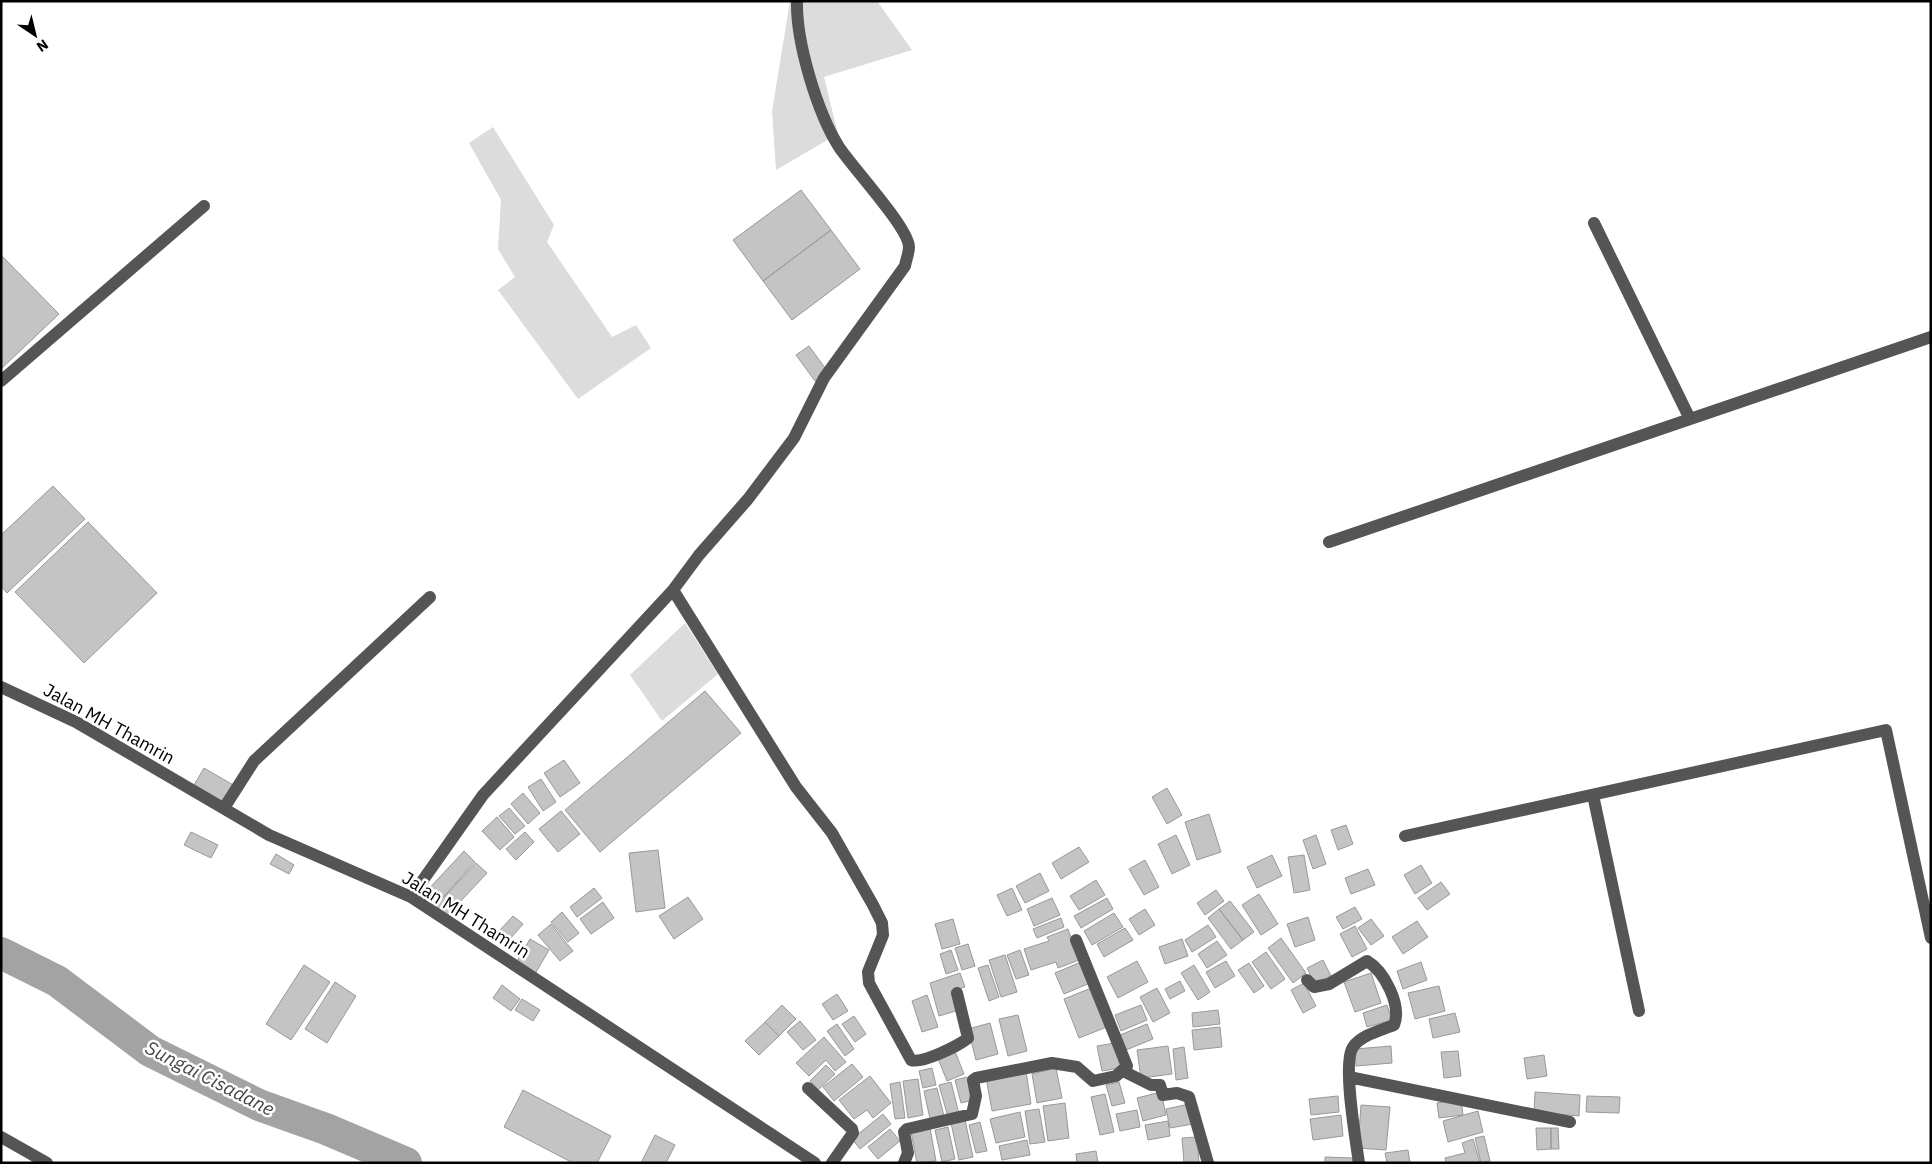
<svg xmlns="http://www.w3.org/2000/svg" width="1932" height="1164" viewBox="0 0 1932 1164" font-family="'IBM Plex Sans',sans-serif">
  <rect width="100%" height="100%" fill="#fff"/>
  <path fill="#dcdcdc" d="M790,1H877L912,50L824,77L838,134L776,170L772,111Z
    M493,127L554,225L547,242L612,337L636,325L651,348L578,399L498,290L515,277L498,249L501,200L469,143Z
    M685,623L718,674L662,721L630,675Z"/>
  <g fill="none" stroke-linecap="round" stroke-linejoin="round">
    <path stroke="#a3a3a3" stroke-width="32" d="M1,953L57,981L150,1051L259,1105L326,1129L406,1163"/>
  </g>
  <path fill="#c4c4c4" stroke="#999" d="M801,190L831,230L763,281L733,240Z
    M831,230L860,269L792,320L763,281Z
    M1,255L59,314L1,369Z
    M809,346L828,372L815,381L796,355Z
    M53,486L85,519L7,593L1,586V535Z
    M88,522L157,593L84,663L15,592Z
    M705,691L741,733L600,852L565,810Z
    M564,760L580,783L560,797L544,773Z
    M204,768L235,786L225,804L194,785Z
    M541,779L556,802L543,811L528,787Z
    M1167,788L1182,815L1167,824L1152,797Z
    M523,793L540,813L528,824L511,804Z
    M509,808L525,826L515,834L499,816Z
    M561,811L580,834L558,852L539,829Z
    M1209,814L1221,852L1197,860L1185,822Z
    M497,817L514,837L500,850L482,831Z
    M1346,825L1353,844L1338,850L1331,830Z
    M191,832L218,845L211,858L184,845Z
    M525,832L534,842L516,860L506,849Z
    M1176,835L1190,865L1172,874L1158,844Z
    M1316,835L1326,864L1313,869L1303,840Z
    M1079,847L1089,862L1061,879L1052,863Z
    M658,850L665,908L636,912L629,853Z
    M464,851L475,862L436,905L424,894Z
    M276,854L294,865L289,874L270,864Z
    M1272,855L1282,876L1257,888L1247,867Z
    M1304,855L1310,890L1294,893L1288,857Z
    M1145,860L1159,887L1144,895L1129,869Z
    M476,863L487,873L445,918L434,908Z
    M1421,865L1432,883L1415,894L1404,875Z
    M1368,869L1375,885L1351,894L1345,878Z
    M1040,873L1049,891L1025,903L1016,886Z
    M1096,880L1105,895L1079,910L1070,896Z
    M1441,882L1450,894L1427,910L1418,898Z
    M594,888L602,898L577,917L570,907Z
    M1012,888L1022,910L1007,916L997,895Z
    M1216,890L1224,901L1205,915L1197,903Z
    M1259,894L1278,924L1261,935L1242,905Z
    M688,897L703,919L674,939L659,916Z
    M1052,898L1060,915L1034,926L1027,909Z
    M1107,898L1113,909L1081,928L1074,916Z
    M1230,901L1254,932L1243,940L1219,909Z
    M603,902L614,918L591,934L580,919Z
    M1355,907L1362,919L1343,929L1336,917Z
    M1145,909L1155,925L1139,935L1129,919Z
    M1219,909L1243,940L1231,949L1208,918Z
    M562,912L579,933L568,942L551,922Z
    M1114,913L1123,927L1092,945L1084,931Z
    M513,916L523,924L510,939L500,930Z
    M1308,917L1315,940L1295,947L1287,924Z
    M1061,918L1064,927L1037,938L1033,929Z
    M953,919L960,944L942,949L935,924Z
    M1371,919L1384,936L1371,945L1358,928Z
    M1417,921L1428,937L1403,954L1392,937Z
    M551,924L573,951L560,961L538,935Z
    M1208,925L1216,937L1192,952L1185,940Z
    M1355,926L1367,949L1352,957L1340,934Z
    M1125,928L1133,940L1104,957L1097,944Z
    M1068,929L1079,960L1058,968L1056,962L1031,970L1024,949L1049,941L1047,937Z
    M1281,938L1306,973L1293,983L1268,948Z
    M530,939L549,950L535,974L516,963Z
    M1182,939L1188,956L1165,964L1159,947Z
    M1217,941L1227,955L1207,968L1198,954Z
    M968,944L975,966L962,970L955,948Z
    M951,950L958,970L946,974L940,954Z
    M1020,950L1029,975L1016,979L1007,955Z
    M1266,952L1285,979L1271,989L1252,962Z
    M1005,955L1017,992L1001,997L989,960Z
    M1323,960L1331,976L1315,984L1307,968Z
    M1137,961L1148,982L1118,998L1107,977Z
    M1226,961L1235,976L1215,988L1206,972Z
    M1081,962L1090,983L1064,994L1055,973Z
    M1421,962L1427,980L1403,989L1397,971Z
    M1249,963L1264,986L1254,993L1238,970Z
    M304,965L330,982L291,1040L266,1024Z
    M988,965L999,997L989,1001L978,968Z
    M1194,965L1210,992L1198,1000L1181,973Z
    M960,973L965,987L951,991L956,1011L939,1016L930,983Z
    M1371,973L1381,1003L1355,1012L1344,982Z
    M1180,981L1185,991L1170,999L1165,989Z
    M335,982L356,996L327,1043L305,1029Z
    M1304,983L1316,1006L1303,1013L1291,990Z
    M502,985L520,999L511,1011L493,998Z
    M1439,986L1445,1011L1415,1019L1408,993Z
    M1091,988L1107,1027L1079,1038L1064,999Z
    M1157,988L1170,1013L1153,1022L1140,997Z
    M837,994L848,1011L833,1020L822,1004Z
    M927,995L938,1027L922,1032L912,1001Z
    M522,999L540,1010L533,1021L515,1010Z
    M782,1005L796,1019L779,1036L765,1022Z
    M1141,1005L1147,1020L1121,1031L1115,1015Z
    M1387,1005L1392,1020L1367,1027L1363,1013Z
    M1218,1010L1220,1024L1193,1027L1192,1013Z
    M1455,1013L1460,1032L1433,1038L1429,1019Z
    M1018,1015L1027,1051L1008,1056L999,1019Z
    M854,1016L866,1034L855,1042L842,1024Z
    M800,1021L816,1040L803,1050L787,1032Z
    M765,1022L779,1036L759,1055L745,1041Z
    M990,1023L998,1054L976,1060L968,1029Z
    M837,1024L854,1049L845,1056L827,1031Z
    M1147,1024L1153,1039L1126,1050L1120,1035Z
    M1220,1027L1222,1047L1194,1050L1192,1030Z
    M824,1037L846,1062L835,1071L826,1060L809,1076L796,1063Z
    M1115,1043L1120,1068L1102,1071L1097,1046Z
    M1168,1046L1172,1074L1141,1078L1137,1050Z
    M1391,1046L1392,1063L1356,1066L1355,1049Z
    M1184,1047L1188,1078L1176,1080L1173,1049Z
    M954,1049L964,1074L947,1081L937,1056Z
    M1458,1051L1461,1076L1444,1078L1441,1052Z
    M1544,1055L1547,1076L1527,1079L1524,1058Z
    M852,1064L863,1077L834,1101L823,1087Z
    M826,1065L835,1074L818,1090L810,1081Z
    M932,1068L936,1085L923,1088L919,1071Z
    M1056,1068L1062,1098L1037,1103L1032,1074Z
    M1026,1071L1031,1104L992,1111L986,1077Z
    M870,1076L891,1103L873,1118L867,1110L854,1119L839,1100Z
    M967,1077L973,1100L961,1103L955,1080Z
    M918,1079L923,1115L908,1118L903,1081Z
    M900,1082L905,1118L895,1119L890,1084Z
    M951,1082L959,1114L948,1117L939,1085Z
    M1119,1082L1125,1103L1112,1106L1106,1085Z
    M937,1088L944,1116L930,1119L924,1091Z
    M523,1090L611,1136L597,1163H573L504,1127Z
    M1161,1092L1166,1115L1143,1121L1137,1098Z
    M1535,1092L1580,1095L1579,1116L1534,1112Z
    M1105,1094L1114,1132L1100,1135L1091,1097Z
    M1338,1096L1339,1112L1311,1115L1309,1099Z
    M1587,1096L1620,1097L1619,1113L1586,1112Z
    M1461,1099L1463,1115L1439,1118L1437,1103Z
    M1065,1103L1069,1138L1048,1141L1043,1106Z
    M1189,1104L1193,1124L1170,1128L1166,1109Z
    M1361,1105L1390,1107L1386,1150L1358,1148Z
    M1039,1109L1045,1142L1030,1144L1025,1111Z
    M1137,1110L1140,1127L1120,1131L1116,1114Z
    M1478,1111L1483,1132L1448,1142L1443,1121Z
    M1020,1112L1025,1137L996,1143L990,1119Z
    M883,1114L891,1124L860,1149L852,1139Z
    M1341,1115L1343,1136L1313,1140L1310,1119Z
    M965,1120L973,1157L959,1160L951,1123Z
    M1168,1121L1170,1136L1148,1140L1145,1125Z
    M980,1122L987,1151L976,1153L969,1125Z
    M948,1127L955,1159L942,1162L935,1130Z
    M930,1128L936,1161L917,1163L911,1132Z
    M1536,1128H1551V1149L1537,1150Z
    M1551,1128H1558L1559,1149H1551Z
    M890,1129L900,1141L878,1159L868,1147Z
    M655,1135L675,1145L666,1163H641Z
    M1484,1136L1490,1161L1481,1163L1475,1138Z
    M1197,1137L1199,1163H1184L1182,1138Z
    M1473,1139L1480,1163H1446L1445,1158L1465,1153L1462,1143Z
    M1027,1140L1030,1155L1002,1160L999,1146Z
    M1408,1150L1410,1163H1387L1385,1153Z
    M1096,1151L1098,1163H1077L1076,1154Z
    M1325,1157L1353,1158L1352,1163H1325Z"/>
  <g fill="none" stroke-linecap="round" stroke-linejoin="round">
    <path stroke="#555" stroke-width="12" d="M1594,223L1690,419
      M1,381L204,206
      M1329,542L1931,337
      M673,590L796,787L832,833L873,905L882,923L883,935L868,972L869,983L911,1060C922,1064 958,1046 968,1038L957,993
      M1,687L76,722L269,835L411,897L815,1163
      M1593,795L1639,1011
      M224,808L254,761L430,597
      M1405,836L1886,730L1931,938
      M411,897L483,795L673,590L699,555L748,499L794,438L824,378L905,266C906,260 909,253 909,247C909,228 852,167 839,147C817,112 796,42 797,1
      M1307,980L1314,987L1329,984L1367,961C1384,971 1402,1005 1394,1025C1382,1030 1361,1035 1353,1047C1342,1063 1356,1141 1359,1163
      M1123,1071L1151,1085H1160L1163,1095L1177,1093L1189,1097L1208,1163
      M1349,1077L1570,1122
      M808,1088L852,1129L853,1133L832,1163
      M1,1137L47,1163
      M904,1163L908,1153L904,1132L907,1129L972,1114L976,1096L973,1080L976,1078L1052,1063L1077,1067L1093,1081L1116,1076L1127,1066L1076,940"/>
  </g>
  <g text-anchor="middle" stroke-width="5" stroke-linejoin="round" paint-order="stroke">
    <g font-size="18" fill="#000" stroke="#fff">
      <text transform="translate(109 724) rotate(29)" y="6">Jalan MH Thamrin</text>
      <text transform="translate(466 915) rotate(32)" y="6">Jalan MH Thamrin</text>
    </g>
    <g font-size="19" font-style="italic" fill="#444" stroke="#fff">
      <text transform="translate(210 1078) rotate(27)" y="7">Sungai Cisadane</text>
    </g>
  </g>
  <rect width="1932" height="1164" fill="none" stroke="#000000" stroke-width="5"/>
  <g transform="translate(35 35) rotate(145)" stroke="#ffffff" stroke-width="4" paint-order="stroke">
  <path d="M0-4L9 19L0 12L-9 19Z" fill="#000000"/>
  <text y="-8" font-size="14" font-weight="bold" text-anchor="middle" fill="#000000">N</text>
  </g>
</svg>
